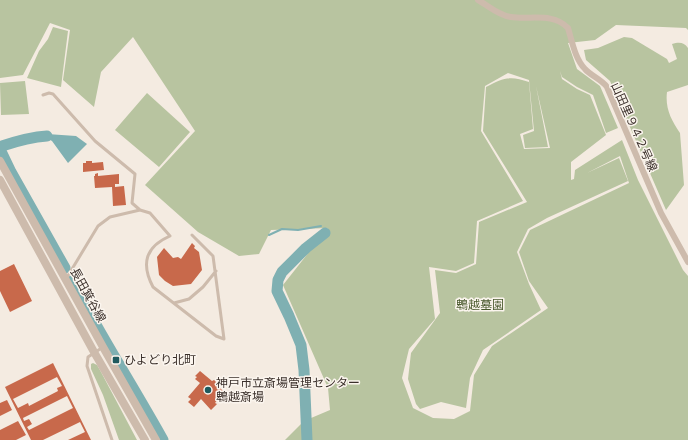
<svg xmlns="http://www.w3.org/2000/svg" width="688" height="440" viewBox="0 0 688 440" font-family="Signika,'Noto Sans JP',sans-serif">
  <rect width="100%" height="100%" fill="#f4ebe1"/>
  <path fill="#b8c4a0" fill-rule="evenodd" d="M0,0H688V30L686,28L616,25L595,40L568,43L577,69L600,86L618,128L606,133L593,95L577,87L562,77L560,71L562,79L577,89L590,95L606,135L571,162V180L574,179L575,170L622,140L638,180L683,270L688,276V440H285L304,421L330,410L328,388L283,285L328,228L271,230L259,254L239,256L198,232L145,185L195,131L133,37L101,72L94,107L63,80L70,30L50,23L23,75L0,78ZM508,73L529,80L534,131L523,135L525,148L548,147L536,86L550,148L524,149L520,134L533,129L529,82C510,75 503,78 486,87L483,131L527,202L479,222L476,264L456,273L435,270L440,313L411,353L408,379L416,404L420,409L441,402L466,408L470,378L483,350L541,310L529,284L517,252L528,229L547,218L628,181L619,158L587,173L620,156L629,183L530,230L519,252L529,281L548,308L492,346L474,375L470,411L454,419L433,418L413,408L402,378L409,349L435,319L429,267L456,271L474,263L477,221L523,201L481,131L485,86Z
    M53,27L68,31L61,87L27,78L39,51L48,39Z
    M624,37L632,38L667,59L669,63L677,59L672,44C679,42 684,42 688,48V85L667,92C665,108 671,120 680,133L684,185L666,210L610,81L586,60L584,50L598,48Z
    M25,81L29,114L1,115L0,83Z
    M147,93L190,132L159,167L115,130Z
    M93,363L97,365L101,372L137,440H119L103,395L91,369V364Z"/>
  <path fill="#7fb0b2" d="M47,134L76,136L87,144L68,163L52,141L47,138Z"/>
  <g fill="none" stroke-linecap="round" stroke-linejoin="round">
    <path stroke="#7fb0b2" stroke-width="2" d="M269,235L282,229L298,230L321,226"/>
    <path stroke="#7fb0b2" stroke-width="11" d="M47,136C31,137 17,141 2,146L0,149L11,172L65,268
      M72,281C100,335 133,386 163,440
      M307,440L304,370L301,345L289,316L277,291L278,280L282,272L306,248L325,233"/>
  </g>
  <path fill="#c8694b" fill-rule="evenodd" d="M86,161H92V163L103,162L104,170L83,172V163H86Z
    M98,173V176L119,174V184H115V187L124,186L126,205L113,206L112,187L95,188L94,176H95V174Z
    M192,243L195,246L194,248L199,252L202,270L191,284L173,286L165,281L159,275L157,257L164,248L173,258L178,257L181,259Z
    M14,264L32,301L10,312L0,291V271Z
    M53,363L91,440H68L85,432L80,422L43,440H31L5,387ZM57,377L62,386L57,388L58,391L29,406L28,403L18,408L13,399ZM67,396L73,408L29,430L27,427L32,424L29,419L24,421L23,418Z
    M200,371L212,381L214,380L221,386L219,387L224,392L215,403L217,404L211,410L201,399L194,407L188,402L191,399L188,397L200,383L195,379L197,377L195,376Z
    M7,400L12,410L0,416V403Z
    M18,421L26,435L16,440H0V430Z"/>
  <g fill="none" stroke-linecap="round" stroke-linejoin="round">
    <path stroke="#cdbbac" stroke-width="3" d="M43,95L49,93L53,94L95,141L135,174L132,203L140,210
      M66,279L98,226L110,217L140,210L150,213L170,236C145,247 141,264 153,287L216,336L224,339L213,256L192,235
      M174,303L189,299L203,287L216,271
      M103,347L88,357L87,366L112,440"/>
    <path stroke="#cdbbac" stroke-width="6" d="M478,0C489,6 498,15 511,17C530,20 553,12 568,28C572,41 575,59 585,69C591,76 601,79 607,87L661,213L688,262"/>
    <path stroke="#cdbbac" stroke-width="8" d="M0,161L103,347L156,440
      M0,180L94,352L145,440"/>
  </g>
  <g fill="#1f5a5e" stroke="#fbf5ee" stroke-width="1.5">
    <rect x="112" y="356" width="8" height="8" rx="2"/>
    <circle cx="208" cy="390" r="4"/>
  </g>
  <g text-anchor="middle" stroke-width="3" stroke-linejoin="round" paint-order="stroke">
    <g font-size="12" fill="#3b302b" stroke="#fbf5ee">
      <text transform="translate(634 127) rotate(66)" y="4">山田里９４２号線</text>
      <text transform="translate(88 295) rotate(61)" y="4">長田箕谷線</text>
    </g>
    <g font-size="12" fill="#4a5a2e" stroke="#fbf5ee">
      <text x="480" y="309">鵯越墓園</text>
    </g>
    <g font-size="12" fill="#3b302b" stroke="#fbf5ee" text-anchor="start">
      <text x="124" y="364">ひよどり北町</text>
      <text x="216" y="387">神戸市立斎場管理センター<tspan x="216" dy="14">鵯越斎場</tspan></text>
    </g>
  </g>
</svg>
